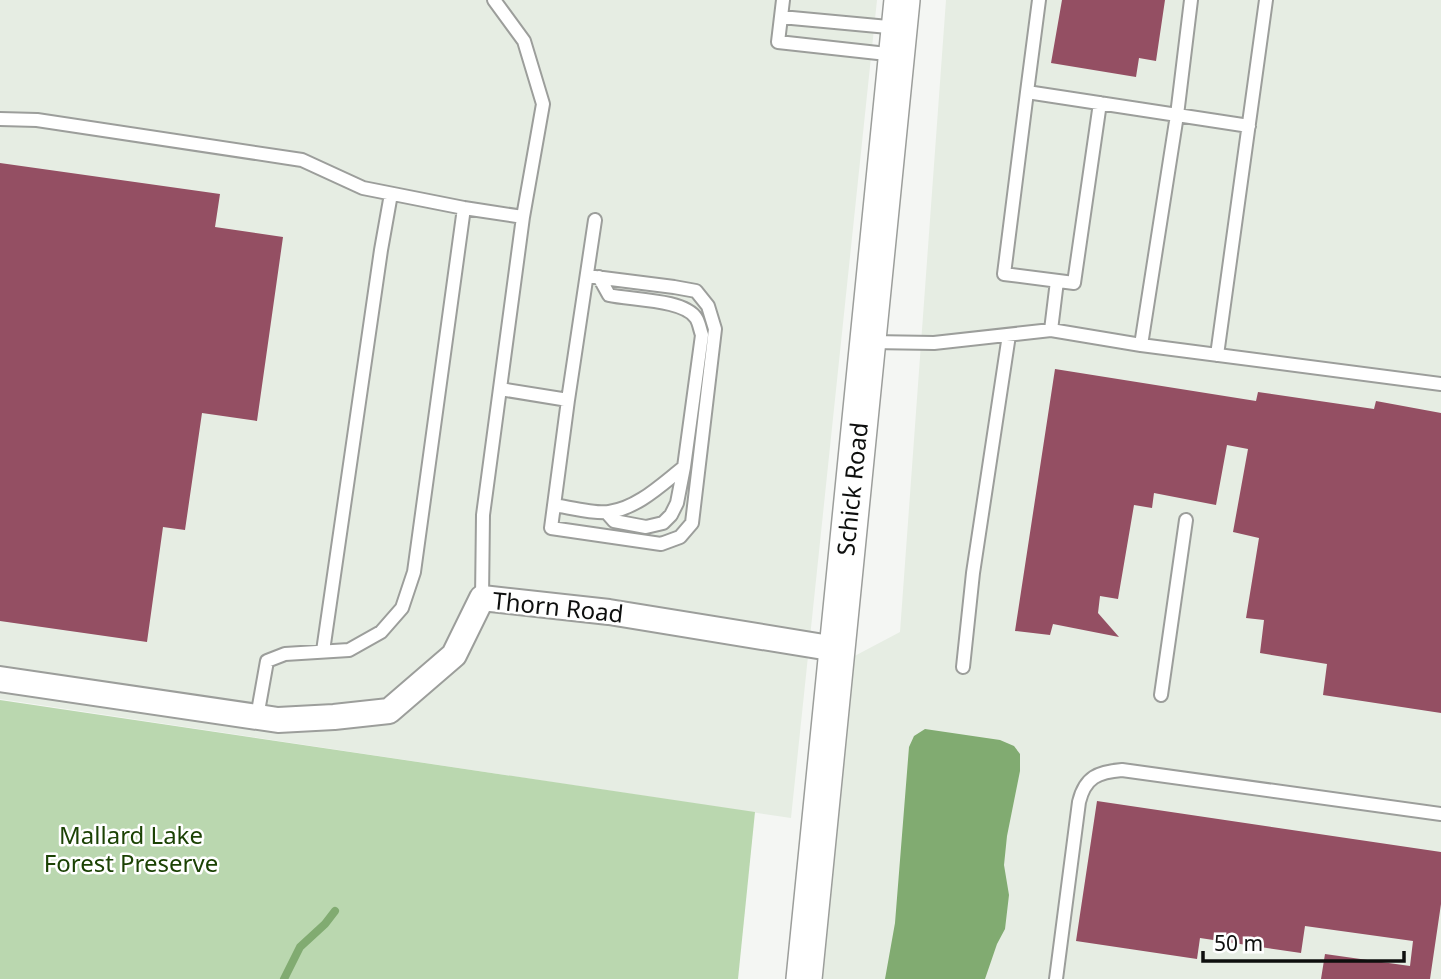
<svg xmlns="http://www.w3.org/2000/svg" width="1441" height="979" viewBox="0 0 1441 979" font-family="'Noto Sans',sans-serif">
  <rect width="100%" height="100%" fill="#f4f6f3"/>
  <path fill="#e6ede3" d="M0,0H877L791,818L0,699Z
    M946,0H1441V979H817L847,660L900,632Z"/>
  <path fill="#bad7af" d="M0,700L755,812L738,979H0Z"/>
  <path fill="#81ab71" d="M925,729L1000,740L1014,746L1020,754V771L1007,836L1004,865L1009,895L1005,929L997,944L985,979H885L895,923L909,747L914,736Z"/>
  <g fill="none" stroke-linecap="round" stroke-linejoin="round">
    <path stroke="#81ab71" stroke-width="8" d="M284,979L300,947L325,924L335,911"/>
  </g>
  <path fill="#944f63" d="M1062,0H1165L1156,61L1139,58L1136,77L1051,63Z
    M0,163L220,194L215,227L283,237L257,421L202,413L185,530L163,527L147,642L0,621Z
    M1055,369L1256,401L1258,392L1374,409L1376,401L1441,413V713L1323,695L1327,664L1260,653L1264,620L1246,618L1259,538L1233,532L1248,449L1227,445L1216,505L1154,493L1152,508L1134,505L1118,599L1100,596L1098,613L1119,637L1053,624L1050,635L1015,631Z
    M1097,801L1441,852V904L1430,979H1321L1325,954L1410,966L1413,941L1305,926L1301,953L1200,938L1197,959L1076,941Z"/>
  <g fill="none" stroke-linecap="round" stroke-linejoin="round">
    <g stroke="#9c9e9b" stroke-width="16">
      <path id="lane" d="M783,0L778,42L896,55
        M781,17L899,28
        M1027,92L1039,0
        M1100,103L1074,283L1004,274L1027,92L1249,126
        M0,119L37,120L302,160L363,188L464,208L523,217
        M599,277L609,295C630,300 684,299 696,318C699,322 700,330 702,335L684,467L677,503L671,515L663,523L646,527L614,521L607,513
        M1051,330L1057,281
        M871,342L934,343L1051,330L1141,345L1441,384
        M1141,345L1177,115L1191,0
        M1217,355L1266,0
        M500,389L568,400L595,220
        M568,400L551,528L661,544L680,537L692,523L715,329L708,306L696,291L674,287L587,276
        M554,505C568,507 595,514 609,512C638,508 662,484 684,467
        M482,598L483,515L523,217L543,104L524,41L494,0
        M323,651L381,250L391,194
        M963,667L973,573L1009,335
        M1161,695L1186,520
        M257,717L267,661L285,654L349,650L381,632L402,608L414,572L464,208
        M1056,979L1079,802C1085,777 1098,772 1122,770L1441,814"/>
    </g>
    <g stroke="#9c9e9b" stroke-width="28">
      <path id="street" d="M0,679L278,720L334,717L389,711L454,655L482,598L609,612L836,649"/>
    </g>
    <g stroke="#9c9e9b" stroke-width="38">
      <path id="secondary" d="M804,979L902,0"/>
    </g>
    <use href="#lane" stroke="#fff" stroke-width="12"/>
    <use href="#street" stroke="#fff" stroke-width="24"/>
    <use href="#secondary" stroke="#fff" stroke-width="35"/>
  </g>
  <g text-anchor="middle" stroke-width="5" stroke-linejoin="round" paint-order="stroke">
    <g font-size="24" fill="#0e0f0e" stroke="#fff">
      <text transform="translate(853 489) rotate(-84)" y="8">Schick Road</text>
      <text transform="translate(558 608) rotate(6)" y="8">Thorn Road</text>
    </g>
    <g font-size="24" fill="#1b4204" stroke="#fff">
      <text x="131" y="844">Mallard Lake<tspan x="131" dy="28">Forest Preserve</tspan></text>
    </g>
  </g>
  <path d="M1203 951v10h201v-10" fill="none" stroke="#0e0f0e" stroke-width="3.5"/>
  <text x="1214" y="951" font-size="21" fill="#0e0f0e" stroke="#ffffff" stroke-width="5" paint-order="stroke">50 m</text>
</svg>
